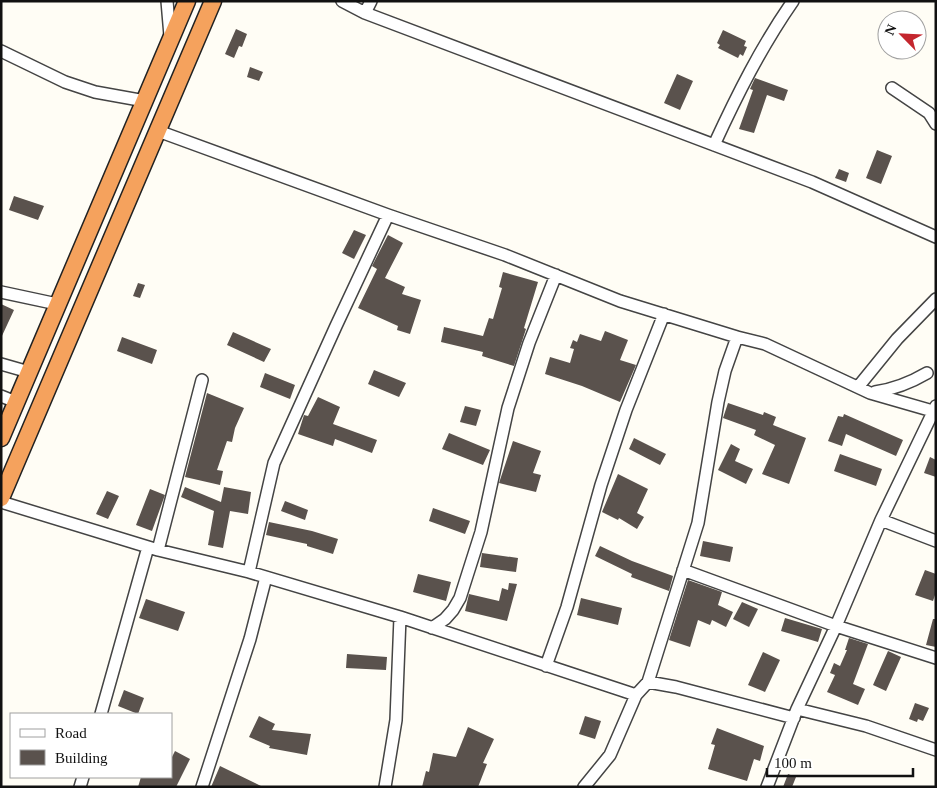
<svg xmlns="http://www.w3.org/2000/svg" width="937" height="788" viewBox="0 0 937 788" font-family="'Times New Roman',serif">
  <rect width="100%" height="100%" fill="#fffdf5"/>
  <path fill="#5a524d" d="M236,29L247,34L242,47L239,46L234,58L225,54Z
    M723,30L746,41L744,46L747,47L743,56L740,54L738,58L718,48L720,45L717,43Z
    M250,67L263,72L259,81L247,77Z
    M677,74L693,81L680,110L664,103Z
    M755,78L788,90L784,101L767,95L754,133L739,129L753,90L750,89Z
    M877,150L892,156L881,184L866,178Z
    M839,169L849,173L846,182L835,178Z
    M14,196L44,206L38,220L9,210Z
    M354,230L366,235L354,259L342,253Z
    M388,235L403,243L385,278L405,287L402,294L421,300L410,334L397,330L398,326L358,308L377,269L372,266Z
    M503,272L538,282L524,328L526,329L514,366L482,356L483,352L441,342L444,327L483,336L489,318L493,319L502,288L499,287Z
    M138,283L145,285L140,298L133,296Z
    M1,304L14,310L1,338Z
    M605,331L628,340L620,360L636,365L620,402L582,386L545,374L550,357L570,363L574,349L570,348L573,340L577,342L580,334L601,341Z
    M233,332L271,349L264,362L227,345Z
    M122,337L157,350L152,364L117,351Z
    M374,370L406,383L399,397L368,384Z
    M265,373L295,385L290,399L260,387Z
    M207,393L244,408L235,428L232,442L227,441L217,470L223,471L220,485L185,477Z
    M318,397L340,407L333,424L377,440L372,453L335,439L333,446L298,434L304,415L308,416Z
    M728,403L763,415L764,412L776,417L773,425L806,438L789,484L762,474L775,445L754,435L756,430L723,418Z
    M465,406L481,410L476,426L460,422Z
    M844,414L903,440L896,456L846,434L842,446L828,441L838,416L843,417Z
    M449,433L490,450L483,465L442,449Z
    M634,438L666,454L660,465L629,449Z
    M513,441L541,451L533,473L541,475L536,492L499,483Z
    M731,444L740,449L735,461L753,469L746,484L718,470Z
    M840,454L882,469L876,486L834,471Z
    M930,457L936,460V477L924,473Z
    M618,474L648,489L637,513L644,517L637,529L619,518L618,520L602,512Z
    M185,487L221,502L224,487L251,492L248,514L230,511L223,548L208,545L214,511L181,497Z
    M150,489L165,495L152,531L136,525Z
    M107,491L119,496L108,519L96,514Z
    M285,501L308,510L305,520L281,511Z
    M433,508L470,521L465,534L429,521Z
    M269,522L312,531L338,539L333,554L307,546V544L266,535Z
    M703,541L733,547L730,562L700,556Z
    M600,546L632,561L673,576L669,591L631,577L632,574L595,556Z
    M482,553L518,558L516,572L480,567Z
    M925,570L936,574V592L933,601L915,595Z
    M418,574L451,582L446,601L413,592Z
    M688,580L722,592L718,605L733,612L726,627L712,620L710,625L698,620L690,647L669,640Z
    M509,583L517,584L507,621L465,611L469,594L499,601L502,588L508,590Z
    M581,598L622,608L618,625L577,615Z
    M146,599L185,612L178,631L139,618Z
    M742,602L758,609L749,627L733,619Z
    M785,618L822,629L818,642L781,631Z
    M933,619H936V647L926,645Z
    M849,638L868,644L853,684L865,689L858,705L827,692L835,675L830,673L834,663L840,666L847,650H845Z
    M888,651L901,657L886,691L873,685Z
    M763,652L780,660L765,692L748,685Z
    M347,654L387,657L386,670L346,668Z
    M124,690L144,698L138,714L118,706Z
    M915,703L929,708L923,721L918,719L917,722L909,719Z
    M259,716L275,724L272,730L311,734L307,755L269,748L270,746L249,737Z
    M585,716L601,721L595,739L579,734Z
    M468,727L494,739L483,763L487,764L478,787H422L426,771L429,772L433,753L456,757Z
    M717,728L764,746L760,761L754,759L747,781L708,769L715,745L711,744Z
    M175,751L190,759L176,787H138L141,777H171V759Z
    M220,766L263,787H211Z
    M788,774L796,777L792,787H783Z"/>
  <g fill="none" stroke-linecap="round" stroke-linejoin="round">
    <g stroke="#444" stroke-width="14">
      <path id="minor" d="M167,1L170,36
        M342,1L365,13L812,182L936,237
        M365,13L371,1
        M1,51L65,82L95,92L145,101
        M892,88L929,113L936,124
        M158,131L388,215L505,255L620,301L737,337
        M714,145C737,95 761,47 793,1
        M1,292L57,304
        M1,364L29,372
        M858,387L897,339L936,299
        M875,392C895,389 910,383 927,373
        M1,396L16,402
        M1,502L158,550L249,572L400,617L636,695
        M881,520L936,541
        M158,550L202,380
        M683,570L836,626L936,658
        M249,572L274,463L336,326L388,215
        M432,628L445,619L453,610L460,598L481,532L508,408L529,343L556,275
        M546,666L567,607L601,485L626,410L664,314
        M648,682L698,523L718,402L725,371L737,337L765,344L870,393L936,412
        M797,709L866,726L936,750
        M101,714L148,547
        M80,787L83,777
        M202,787L250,639L266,577
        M385,787L396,720L400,617
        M584,787L610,755L636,695L648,682L676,687L794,718
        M767,787L797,709L836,626L881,520L936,406"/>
    </g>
    <g stroke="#222" stroke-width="19">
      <path id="highway" d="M1,438L187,1
        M1,498L213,1"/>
    </g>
    <use href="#minor" stroke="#fff" stroke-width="11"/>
    <use href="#highway" stroke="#f5a25d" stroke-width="16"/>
  </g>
  <rect width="937" height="788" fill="none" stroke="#111111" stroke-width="5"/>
  <rect x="10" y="713" width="162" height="65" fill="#ffffff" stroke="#a0a0a0"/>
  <rect x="20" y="729" width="25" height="8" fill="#ffffff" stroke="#a0a0a0"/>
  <text x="55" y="738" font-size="15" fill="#111111">Road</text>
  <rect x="20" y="750" width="25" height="15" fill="#5a524d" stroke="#a0a0a0"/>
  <text x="55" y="763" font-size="15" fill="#111111">Building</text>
  <g transform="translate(902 35) rotate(294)"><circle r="24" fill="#ffffff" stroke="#a0a0a0"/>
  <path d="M0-4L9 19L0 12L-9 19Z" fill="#c4262e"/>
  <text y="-8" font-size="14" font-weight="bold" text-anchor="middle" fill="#111111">N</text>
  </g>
  <path d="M767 768v8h146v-8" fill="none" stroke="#111111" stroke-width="2.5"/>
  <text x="774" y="768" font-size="15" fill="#111111" stroke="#ffffff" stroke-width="4" paint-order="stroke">100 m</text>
</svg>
